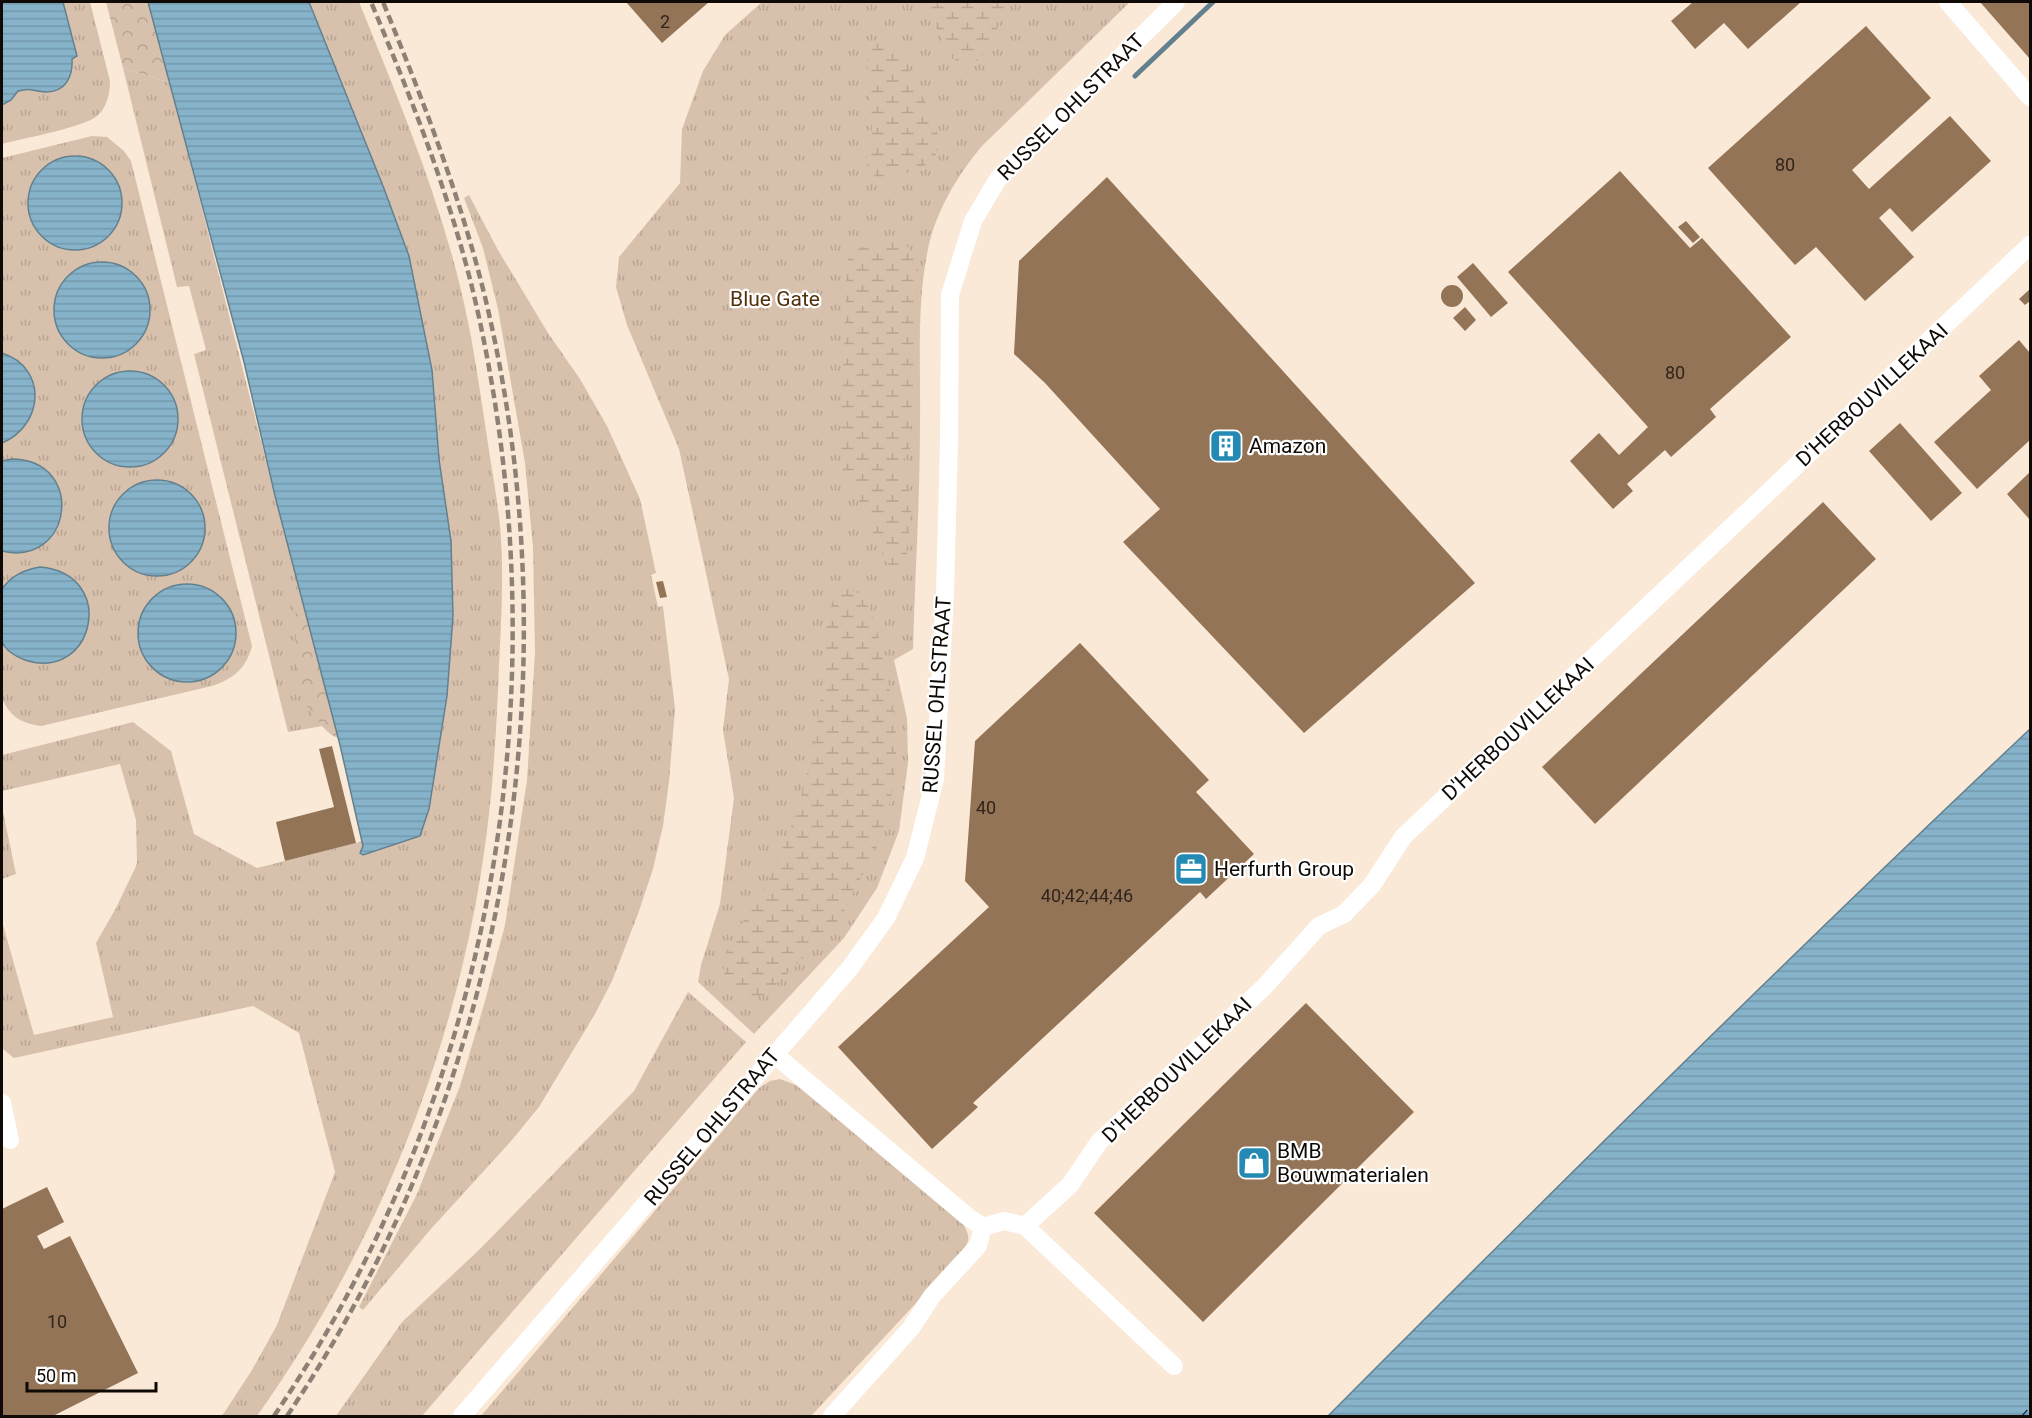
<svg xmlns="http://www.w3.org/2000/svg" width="2032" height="1418" viewBox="0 0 2032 1418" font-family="Roboto,sans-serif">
  <defs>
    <pattern id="grass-tufts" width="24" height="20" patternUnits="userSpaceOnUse" patternTransform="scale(1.5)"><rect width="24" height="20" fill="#d8c1ac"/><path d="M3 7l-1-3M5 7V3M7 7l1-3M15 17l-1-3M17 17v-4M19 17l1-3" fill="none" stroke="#b8a492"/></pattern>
    <pattern id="forest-crowns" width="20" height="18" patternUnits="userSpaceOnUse" patternTransform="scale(1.5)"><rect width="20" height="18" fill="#d8c1ac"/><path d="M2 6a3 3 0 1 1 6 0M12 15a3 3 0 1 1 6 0" fill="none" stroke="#b8a492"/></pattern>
    <pattern id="wetland-marsh" width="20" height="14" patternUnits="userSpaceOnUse" patternTransform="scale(1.5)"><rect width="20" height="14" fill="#d8c1ac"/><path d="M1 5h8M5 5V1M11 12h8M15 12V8" fill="none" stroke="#b8a492"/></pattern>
    <pattern id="water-rules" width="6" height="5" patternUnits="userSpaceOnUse" patternTransform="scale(1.5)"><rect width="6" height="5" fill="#86b3ca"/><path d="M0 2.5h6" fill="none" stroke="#7399ac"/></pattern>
  </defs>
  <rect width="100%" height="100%" fill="#fbe9d8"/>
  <path fill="url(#grass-tufts)" d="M2,2H90L110,81C110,93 107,108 97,116C82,128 24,138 2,144Z
    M287,2H359C396,93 435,186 459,282C472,333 479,385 487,437C491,466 497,496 500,526C505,580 500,636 498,690C496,737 493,784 487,831C461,1040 379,1245 257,1416H222L252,1370L277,1325L335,1172L299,1033L253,1006L14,1058L3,1049L2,1039V921L34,1035L113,1017L96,943L116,908L137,864L136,820L120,764L2,791V755L133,722L171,751L194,834L257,868L356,843L408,823Z
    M762,2H1130L983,145C958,174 936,211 928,249C916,306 921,368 920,426C920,500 915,575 913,649L894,660L907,718L908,763L899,831L877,888L844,938L754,1034L698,982L701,965L720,904L734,798L723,730L729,679L679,449L627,325L616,287L619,257L680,183L682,129L703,71L725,35Z
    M123,68L170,83L276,500L286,505L334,724L288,732L194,354L206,350L189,286L177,287Z
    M92,136L107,137L124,151L131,161L252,646C246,669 233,679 212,686L41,726C21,723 10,717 2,698V158Z
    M469,195L498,250L548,333L580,379L607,426L640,499L656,573L651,575L658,607L663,606L675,709L669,782L663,826L653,869L638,914L612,981L595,1014L539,1107L512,1140L430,1230L363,1310L359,1307L417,1194L460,1086L485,1001L505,925L527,780L535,652L533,547L525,463L498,309L483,248L464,198Z
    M2,807L16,874L2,879Z
    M688,992L746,1042L422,1416H336L402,1322L479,1250L634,1091Z
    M780,1079L796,1085L960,1219C973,1239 970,1242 956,1260L811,1416H481L759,1088L770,1081Z"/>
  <path fill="url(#forest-crowns)" d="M106,2H183L276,500L244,362L170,83L123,68Z
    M299,584L338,738C328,734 324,728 317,720C291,689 296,656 296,618C295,608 292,600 291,591Z"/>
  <path fill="url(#wetland-marsh)" d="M928,2H1008L990,46L976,62L962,63L949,57L931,15Z
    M882,40L910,67L909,75C920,89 940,127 939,144C938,150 935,156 932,162L898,177L880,181L868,169L866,162L872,132L867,62L875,41Z
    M898,241C913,248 914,255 918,270L910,451L894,470L910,492L912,505L905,570L893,568L886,562L852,484L843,471L840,455L847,261C855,243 880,244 898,241Z
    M846,587C872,595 878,632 882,656C889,688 898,721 896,755C895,804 877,850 853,893C849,902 844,912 838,920C816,947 789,972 764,995L748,999L732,990L724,974L723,959L735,935L769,879L797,813L815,741L824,675L826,624L834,597L839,588Z"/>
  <path fill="url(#water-rules)" stroke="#63808f" stroke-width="1.5" d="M2,2H63L77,56L72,59C73,76 66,92 46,92C33,92 33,87 18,91L11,100L2,105Z
    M148,2H309L383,186L409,256L432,370L439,459L451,541L453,616L447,696L429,809L420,836L363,855L360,853L363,846L340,745L276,500L244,362Z
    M28 203a47 47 0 1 1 94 0a47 47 0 1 1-94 0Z
    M54 310a48 48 0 1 1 96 0a48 48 0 1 1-96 0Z
    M2,353C48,368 44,425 2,443Z
    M82 419a48 48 0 1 1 96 0a48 48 0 1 1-96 0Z
    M12,459C87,460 72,568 2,551V461Z
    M109 528a48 48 0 1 1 96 0a48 48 0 1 1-96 0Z
    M40,567C119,574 94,683 25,660C16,657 3,649 2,640C0,626 1,604 2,589C12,575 24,570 40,567Z
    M138 633a49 49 0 1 1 98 0a49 49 0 1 1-98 0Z
    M2030,729V1416H1328C1559,1184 1792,953 2030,729Z"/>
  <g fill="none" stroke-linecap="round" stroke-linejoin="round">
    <path stroke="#63808f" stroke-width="5" d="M1135,76L1213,2"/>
    <path stroke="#153c4e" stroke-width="1.5" stroke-dasharray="8 6" stroke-linecap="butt" d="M2022,1416L2030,1407"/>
  </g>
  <path fill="#947456" d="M626,2H709L662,43Z
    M1693,2H1801L1748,49L1724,23L1695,49L1671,21Z
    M1980,2H2030V59Z
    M1866,26L1931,98L1852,170L1869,189L1950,116L1991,161L1912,232L1890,208L1879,218L1914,257L1865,301L1816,247L1795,265L1708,168Z
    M1620,171L1690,248L1702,238L1791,337L1710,409L1716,417L1671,457L1665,450L1627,484L1633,491L1613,509L1570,461L1599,433L1619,455L1648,427L1508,272Z
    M1107,177L1475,583L1304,733L1123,542L1160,509L1045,383L1014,354L1019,261Z
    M1686,221L1700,237L1693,243L1678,227Z
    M1473,263L1508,303L1491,317L1457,277Z
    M1441 296a11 11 0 1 1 22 0a11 11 0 1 1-22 0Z
    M2030,289V301L2025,305L2019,299Z
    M1465,307L1476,320L1465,331L1453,318Z
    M2019,340L2030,353V440L1977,489L1934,442L1991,390L1979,376Z
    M1900,423L1962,493L1931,521L1869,451Z
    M2030,472V520L2007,494Z
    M1823,502L1876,559L1595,824L1542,767Z
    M663,581L667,597L660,598L656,582Z
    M1080,643L1209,780L1196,792L1254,854L1206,899L1200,892L973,1103L978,1107L932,1149L838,1047L989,907L965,881L975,741Z
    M332,746L356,843L285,861L276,822L334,807L319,749Z
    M1306,1003L1414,1112L1203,1322L1094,1213Z
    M47,1187L64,1222L37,1236L44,1249L70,1236L138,1373L53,1416H2V1209Z"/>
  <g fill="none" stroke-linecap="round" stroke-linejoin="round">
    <path stroke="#fff" stroke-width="18" d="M1948,2L2030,97
      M774,1054L968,1217L983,1227
      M2,1103L10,1140
      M1025,1226L1070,1185L1099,1142L1265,986L1319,926L1344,914L1372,885L1403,837L2030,245
      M983,1227L1004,1221L1025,1226L1174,1366
      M462,1416L850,968L886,918L915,858L935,779L945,595L949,441L950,295L973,221L998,179L1176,2
      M832,1416L911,1328L932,1296L978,1246L983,1227"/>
    <path stroke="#8d8176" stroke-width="4.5" stroke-dasharray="9 4.5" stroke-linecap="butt" d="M274,1416C495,1091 563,686 476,304C452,200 412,100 371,2
      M287,1416C506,1092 576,676 485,297C460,195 422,98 383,2"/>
  </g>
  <defs>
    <g id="building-square" transform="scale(1.725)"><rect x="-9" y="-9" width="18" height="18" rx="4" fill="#248ab3" stroke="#fff"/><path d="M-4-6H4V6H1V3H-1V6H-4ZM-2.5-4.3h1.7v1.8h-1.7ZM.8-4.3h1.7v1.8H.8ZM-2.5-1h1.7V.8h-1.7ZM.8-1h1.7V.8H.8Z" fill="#fff"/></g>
    <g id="office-square" transform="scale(1.725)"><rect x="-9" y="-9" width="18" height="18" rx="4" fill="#248ab3" stroke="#fff"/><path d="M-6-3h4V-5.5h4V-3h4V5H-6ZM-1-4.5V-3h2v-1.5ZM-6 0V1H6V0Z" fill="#fff"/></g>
    <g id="shop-square" transform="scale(1.725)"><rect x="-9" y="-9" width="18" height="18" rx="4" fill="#248ab3" stroke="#fff"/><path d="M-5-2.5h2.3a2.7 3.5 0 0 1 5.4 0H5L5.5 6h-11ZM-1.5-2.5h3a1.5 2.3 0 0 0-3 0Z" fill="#fff"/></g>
  </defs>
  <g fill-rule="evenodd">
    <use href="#building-square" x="1226" y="446"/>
    <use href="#office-square" x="1191" y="869"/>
    <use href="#shop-square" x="1254" y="1163"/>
  </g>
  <g text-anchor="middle" stroke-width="4.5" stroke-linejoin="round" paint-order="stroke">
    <g font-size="18" fill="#31241a">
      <text x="665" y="28">2</text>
      <text x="1785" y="171">80</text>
      <text x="1675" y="379">80</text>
      <text x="986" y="814">40</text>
      <text x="1087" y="902">40;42;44;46</text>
      <text x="57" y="1328">10</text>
    </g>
    <g font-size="21" fill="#100a06" stroke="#fff">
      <text transform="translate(1071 107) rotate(-45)" y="7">RUSSEL OHLSTRAAT</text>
      <text transform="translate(1872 395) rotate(-43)" y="7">D'HERBOUVILLEKAAI</text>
      <text transform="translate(937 695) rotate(-86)" y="7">RUSSEL OHLSTRAAT</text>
      <text transform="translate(1518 729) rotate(-43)" y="7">D'HERBOUVILLEKAAI</text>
      <text transform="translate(1177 1070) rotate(-44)" y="7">D'HERBOUVILLEKAAI</text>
      <text transform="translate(712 1127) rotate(-50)" y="7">RUSSEL OHLSTRAAT</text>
    </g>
    <g font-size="21" fill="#53310a" stroke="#fff">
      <text x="775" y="306">Blue Gate</text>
    </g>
    <g font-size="21" fill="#100a06" stroke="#fff" text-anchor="start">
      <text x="1249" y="453">Amazon</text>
      <text x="1214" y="876">Herfurth Group</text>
      <text x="1277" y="1158">BMB<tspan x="1277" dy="24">Bouwmaterialen</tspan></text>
    </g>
  </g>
  <rect width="2032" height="1418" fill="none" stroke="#100a06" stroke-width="6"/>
  <path d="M27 1382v9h129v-9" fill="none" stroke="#100a06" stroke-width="3"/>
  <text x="36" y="1382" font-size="18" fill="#100a06" stroke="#ffffff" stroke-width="4.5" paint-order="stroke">50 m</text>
</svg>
